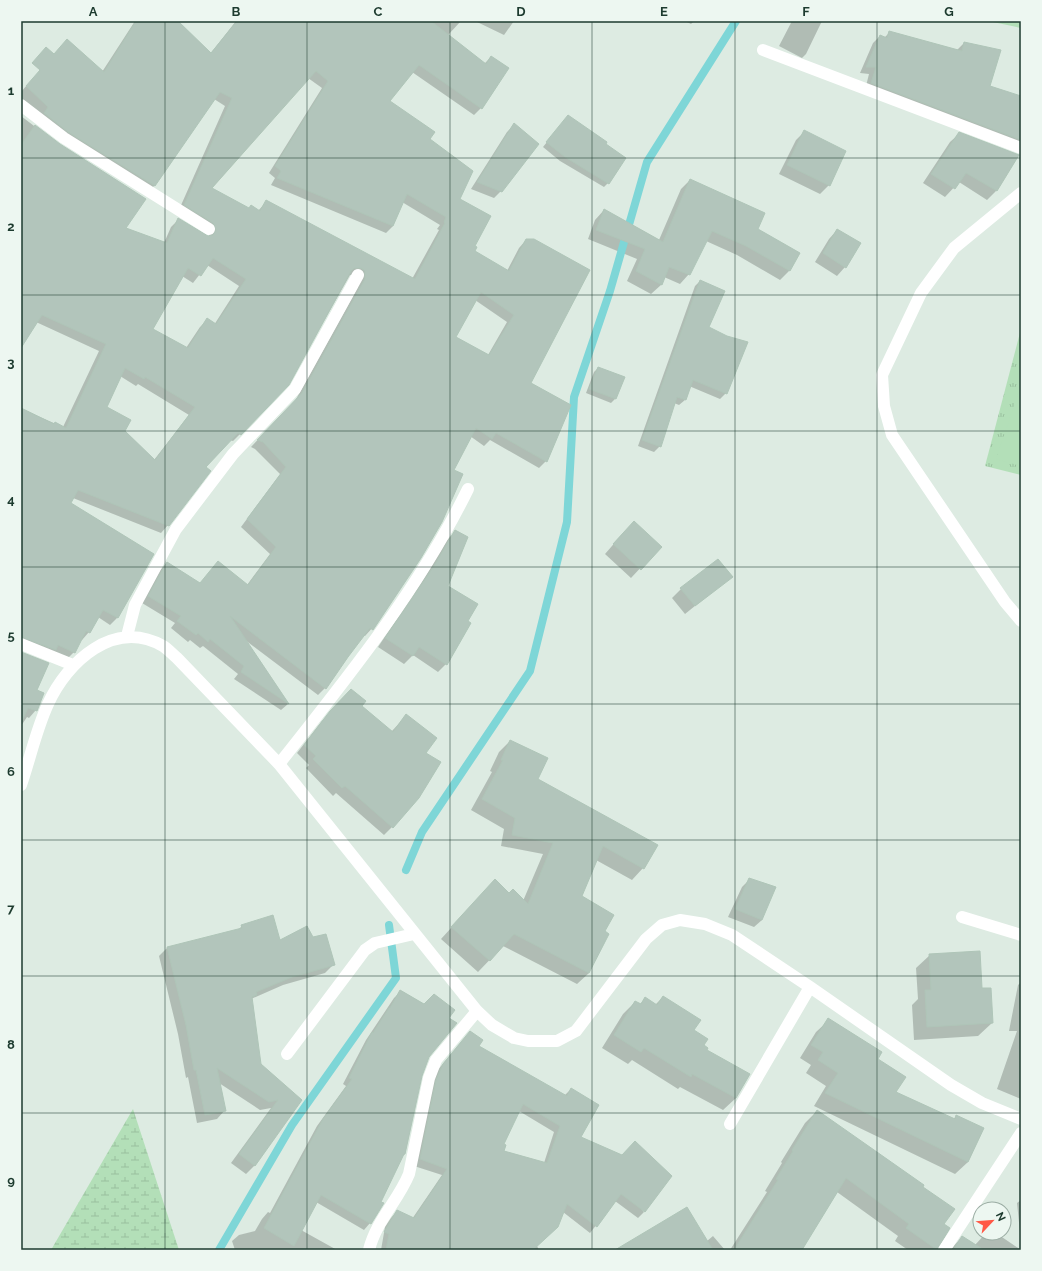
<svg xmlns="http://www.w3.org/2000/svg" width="1042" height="1271" viewBox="0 0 1042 1271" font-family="Raleway,sans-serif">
  <defs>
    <pattern id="grass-tufts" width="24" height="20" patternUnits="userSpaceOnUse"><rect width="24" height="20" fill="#b3dfb8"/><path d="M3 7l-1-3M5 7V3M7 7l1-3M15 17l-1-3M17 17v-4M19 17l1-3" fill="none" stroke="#9ac09e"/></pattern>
    <pattern id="wetland-marsh" width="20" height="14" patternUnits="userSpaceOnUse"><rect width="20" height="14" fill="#b3dfb8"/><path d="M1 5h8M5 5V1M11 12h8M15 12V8" fill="none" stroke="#9ac09e"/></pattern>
  </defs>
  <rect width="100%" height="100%" fill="#ddebe2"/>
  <path fill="url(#grass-tufts)" d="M1021,329V475L985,466Z"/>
  <path fill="url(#wetland-marsh)" d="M133,1109L179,1250H51Z"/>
  <path fill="#b3dfb8" d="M988,21H1021V28Z
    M1021,385V466L996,459Z"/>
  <path fill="#0003" fill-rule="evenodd" d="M135,21H180L178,23L211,53L236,21H461L448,35L484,64L491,57L508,68L481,108L474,115L412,72L389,101L429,139L459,200L474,251L507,271L519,248L526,240L530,384L546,461L539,468L490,440L484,446L470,436L374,626L365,636L363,635L325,688L318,695L245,640L288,704L281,710L234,679L238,674L203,646L200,648L190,640L188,642L171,628L175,623L142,603L160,570L167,563L200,584L218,562L247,585L270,554L241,527L280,474L255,449L251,447L295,401L358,287L354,275H350L288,384L240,434L233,441L230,440L205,467L168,525L161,533L73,498L70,503L153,554L117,618L110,625L98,617L89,632L82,640L81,639L74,652L67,659L21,646V409L63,427L99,351L36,322L21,346V116L59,145L124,228L164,243L171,227L178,220L209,237V233L178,212L225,106L214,99L154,186L147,193L21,108V92L27,85L102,72ZM308,78L322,88L269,173L275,178L271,185L386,233L393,226L402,202L440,225L437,229L439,230L412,279L266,202L258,211L249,209L211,189ZM207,265L239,286L214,325L207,320L200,327L186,348L152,329L182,276L193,283ZM475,300L507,322L488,355L455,337ZM120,376L136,386L138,384L189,415L154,460L124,431L106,407Z
    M475,21H514L504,35Z
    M685,21H694L691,24Z
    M792,21H822L806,54L802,58L779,46Z
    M889,33L957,50L964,43L989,87L1021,97V148L865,90L869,74L860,73L873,43L880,36L884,38Z
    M564,121L605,144L608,183L604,187L560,161L543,147Z
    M514,125L501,191L494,198L471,189L507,132Z
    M805,131L829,185L820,194L779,174L796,140Z
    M959,134L1018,156L996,191L987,200L959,182L945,197L923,183L950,142Z
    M690,180L757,229L799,253L789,271L780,280L737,255L706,241L689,274L680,284L664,277L661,285L651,294L627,281L637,259L588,239L595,220L604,210L659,240L681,189Z
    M837,230L845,267L837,276L815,262L829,239Z
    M700,281L707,327L726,393L720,399L689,386L685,400L679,405L674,403L660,446L654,452L638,446L695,286Z
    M598,368L624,378L615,399L611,403L586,393L594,372Z
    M625,531L660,547L631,578L605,554Z
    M455,532L447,587L446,664L438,672L413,655L404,664L378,647L426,575L447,540Z
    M731,577L685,614L672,598L681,589Z
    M21,653L35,690L36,710L29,718L27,717L21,726Z
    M343,698L361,707L391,732L406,716L425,753L392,827L384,835L336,793L333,796L306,768L309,765L297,753L322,721Z
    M510,741L537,780L643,868L632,880L596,860L581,896L603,932L589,973L577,984L503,946L478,972L441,939L484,892L509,894L523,901L543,854L501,846L504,829L471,810L492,772L490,771L499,752Z
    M750,879L762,920L754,927L728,917L742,887Z
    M242,926L279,941L312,939L333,965L325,973L283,985L251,999L260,1065L301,1100L255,1165L246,1174L231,1163L271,1108L260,1110L219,1083L225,1110L217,1119L197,1123L188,1077L186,1078L178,1034L159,956L167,948L238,930Z
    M930,955L981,989H990L992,1023L978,1036L914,1040L912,1005L918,999L916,968Z
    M1021,982V1099L997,1089L1017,1031H1009L1018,985Z
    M401,991L448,1018L428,1057L421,1076L405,1154L401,1157L370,1223L364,1230L316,1202L301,1230L337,1250H235L232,1241L239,1235L255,1231L262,1219L268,1212L270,1213L317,1126L346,1086L343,1084L366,1040L394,998Z
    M663,997L693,1031L736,1098L723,1110L680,1087L678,1089L632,1060L628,1064L602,1048L623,1014L635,1002L640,1004L645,999L655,1005Z
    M829,1020L876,1059L895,1092L953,1119L957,1116L983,1129L968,1162L955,1174L814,1106L826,1086L806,1073L811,1065L800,1058L816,1032Z
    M464,1039L564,1096L571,1089L580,1138L644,1212L638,1218L615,1201L590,1233L563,1212L537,1246L539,1250H381L385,1227L391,1218L397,1211L412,1219L442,1175L414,1166L436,1072ZM519,1111L554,1132L544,1163L503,1151V1145Z
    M817,1111L922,1187L943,1224L936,1250H908L895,1241L898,1236L837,1192L798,1250H730L767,1192L765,1191L782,1163L781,1162L805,1123Z
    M1021,1200V1242L1017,1203Z
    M986,1233H996L1021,1250H950L962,1237L975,1245Z
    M713,1236L725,1250H617L707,1241Z"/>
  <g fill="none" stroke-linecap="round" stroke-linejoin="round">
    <path stroke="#7ed6d7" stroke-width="8" d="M406,870L422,832L530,671L567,522L574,397L610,291L647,162L736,21
      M219,1250L292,1125L396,978L389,925"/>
  </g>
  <path fill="#b2c5bb" stroke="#afc5b8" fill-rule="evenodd" d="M136,21H178L211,53L237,21H431L486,64L491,56L509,68L482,109L419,65L390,101L435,132L430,139L473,171L460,199L491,216L475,246L477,247L475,251L509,271L526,239H534L590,270L531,383L571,405L547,462L496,433L492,439L476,428L454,470L463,474L442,522L421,558L373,630L370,628L348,657L326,689L230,616L289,704L241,672L244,666L210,639L208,642L198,633L196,635L177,621L181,616L148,596L167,562L200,583L218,561L248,585L276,547L247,519L286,467L263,442L257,440L302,393L365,279V271L361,268H354L351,271L289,385L241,435L238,433L206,467L211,471L169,526L78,490L71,503L154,554L118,618L103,610L90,633L86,631L75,653L58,645L56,650L21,637V408L54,424L55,422L66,428L106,344L42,315L21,348V145L35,125L60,144L146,199L126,228L167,243L178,218L208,236L213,235L216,230L213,223L184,205L232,98L220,92L155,186L68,132L44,113L48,107L26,86L40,70L32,63L46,47L54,54L67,39L104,72ZM316,71L328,81L275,166L281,171L277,178L393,226L407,194L446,217L444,222L445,223L415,279L266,200L260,211L251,205L249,208L212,188ZM213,258L246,279L216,324L207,318L188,348L153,329L188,268L201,276ZM481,292L514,315L489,355L456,337ZM125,368L144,379L145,377L195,407L155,460L125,431L131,420L107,407Z
    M889,31L962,51L964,42L1001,50L990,86L1021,96V140L871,83L876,67H866L880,35L887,38Z
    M568,115L607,142L606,144L626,158L609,184L565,157L546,142Z
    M514,123L539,144L502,192L477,182Z
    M804,130L846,151L830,186L787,165Z
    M959,132L1019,155L997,191L966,173L955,189L931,174Z
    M690,179L765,213L758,229L800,253L790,271L746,246L712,231L690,275L669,267L662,285L636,271L645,249L596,230L604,209L663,242Z
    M837,229L861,243L846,268L823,253Z
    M700,280L725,291L709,327L727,336L748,342L727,394L693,380L686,400L677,397L661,447L642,440Z
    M598,367L625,377L616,399L589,389Z
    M634,521L662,547L641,570L613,544Z
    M455,530L468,537L448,586L478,604L468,621L471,623L447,665L419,647L413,656L385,638L434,566Z
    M718,559L733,577L695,606L680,588Z
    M21,652L49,663L37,690L44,693L37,711L28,708L21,723Z
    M351,689L366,701L362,706L393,732L406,714L437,738L426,753L441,762L419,798L393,828L345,786L342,788L313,759L316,756L304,745L330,711Z
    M510,740L548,758L538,779L658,845L644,869L603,846L582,896L614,915L605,931L609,934L589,973L514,934L490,961L451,927L495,879L509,893L513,889L528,904L553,843L512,835L515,818L482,799L503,760H501Z
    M749,878L776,887L762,920L735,909Z
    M273,915L280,940L307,926L313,937L326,934L335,965L292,977L256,992L257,995L252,997L261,1064L302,1100L255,1166L239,1154L278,1100L269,1102L217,1068L226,1111L205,1115L196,1070H194L186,1025L167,947L242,928L241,925Z
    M980,951L982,988H991L993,1023L927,1027L925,990H931L929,954Z
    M400,990L424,1004L434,994L455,1010L449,1018L457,1023L429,1057L422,1076L405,1154H404L381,1202L384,1203L371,1224L321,1195L294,1246L264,1228L323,1119L352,1079L349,1078L372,1032L373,1033L389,1008H390Z
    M663,996L701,1020L694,1030L708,1039L704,1045L708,1048L707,1050L750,1074L736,1098L692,1074L691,1077L644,1048L641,1052L614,1035L635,1001L641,1004L645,997L657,1005Z
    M828,1018L882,1052L878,1059L906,1077L896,1092L955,1119L956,1115L984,1128L968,1162L825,1093L838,1073L818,1060L823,1052L811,1045Z
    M470,1031L483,1040L479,1046L567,1096L571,1088L599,1105L581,1137L622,1155L635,1141L672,1176L645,1212L621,1194L597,1227L567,1204L558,1227L533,1250H386L389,1234L384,1232L397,1210L414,1218L447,1169L420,1159L436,1080L443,1064ZM523,1104L560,1126L547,1163L504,1151L506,1145L504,1144Z
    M817,1110L924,1185L923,1187L955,1209L944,1224L950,1228L937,1250L906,1228L909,1224L846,1178L802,1250H734L778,1180L776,1179L793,1151L792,1150Z
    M687,1207L713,1250H615L672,1216Z
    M962,1236L984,1250H953Z"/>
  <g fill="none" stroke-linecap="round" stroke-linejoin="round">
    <path stroke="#fff" stroke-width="12" d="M763,50L1021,148
      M21,105L64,138L209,229
      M1021,193L954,248L921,293L882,375L884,406L892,435L1005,602L1021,621
      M127,636L135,605L176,529L233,454L295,389L358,275
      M21,644L73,665
      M279,764C348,677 419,589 468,489
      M21,785C30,759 36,730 48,704C67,662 114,618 163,646C168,649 172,654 177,658L279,764L477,1011L492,1025L514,1038L528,1041H557L576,1031L646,939L662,925L680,920L705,924L732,935L810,987L951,1085L982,1103L1021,1119
      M962,917L1021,935
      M287,1054L365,950L375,943L414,934
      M730,1124L810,987
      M369,1250C376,1221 398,1201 409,1174L429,1078L436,1060L477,1011
      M944,1250L1021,1133"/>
  </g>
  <path fill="none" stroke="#1d3b2f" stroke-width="1" stroke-opacity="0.55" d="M165,21V1250M307,21V1250M450,21V1250M592,21V1250M735,21V1250M877,21V1250M21,158H1021M21,295H1021M21,431H1021M21,567H1021M21,704H1021M21,840H1021M21,976H1021M21,1113H1021"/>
  <rect width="1042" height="1271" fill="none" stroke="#edf7f1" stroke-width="44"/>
  <g transform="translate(992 1221) rotate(64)"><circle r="19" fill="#edf7f1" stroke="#9aaca3"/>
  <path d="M0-3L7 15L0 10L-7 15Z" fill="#ff5846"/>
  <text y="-6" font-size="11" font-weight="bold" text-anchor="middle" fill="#1d3b2f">N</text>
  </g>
  <rect x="22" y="22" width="998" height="1227" fill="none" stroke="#1d3b2f" stroke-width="1.5"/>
  <g font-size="13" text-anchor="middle" font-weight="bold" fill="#1d3b2f">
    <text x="93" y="16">A</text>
    <text x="236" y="16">B</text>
    <text x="378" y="16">C</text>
    <text x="521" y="16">D</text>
    <text x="664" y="16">E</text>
    <text x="806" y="16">F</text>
    <text x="949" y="16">G</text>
    <text x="11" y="95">1</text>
    <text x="11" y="231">2</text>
    <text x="11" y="367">3</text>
    <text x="11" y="504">4</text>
    <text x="11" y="640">5</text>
    <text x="11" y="776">6</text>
    <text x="11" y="913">7</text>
    <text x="11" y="1049">8</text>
    <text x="11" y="1185">9</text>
  </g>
</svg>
